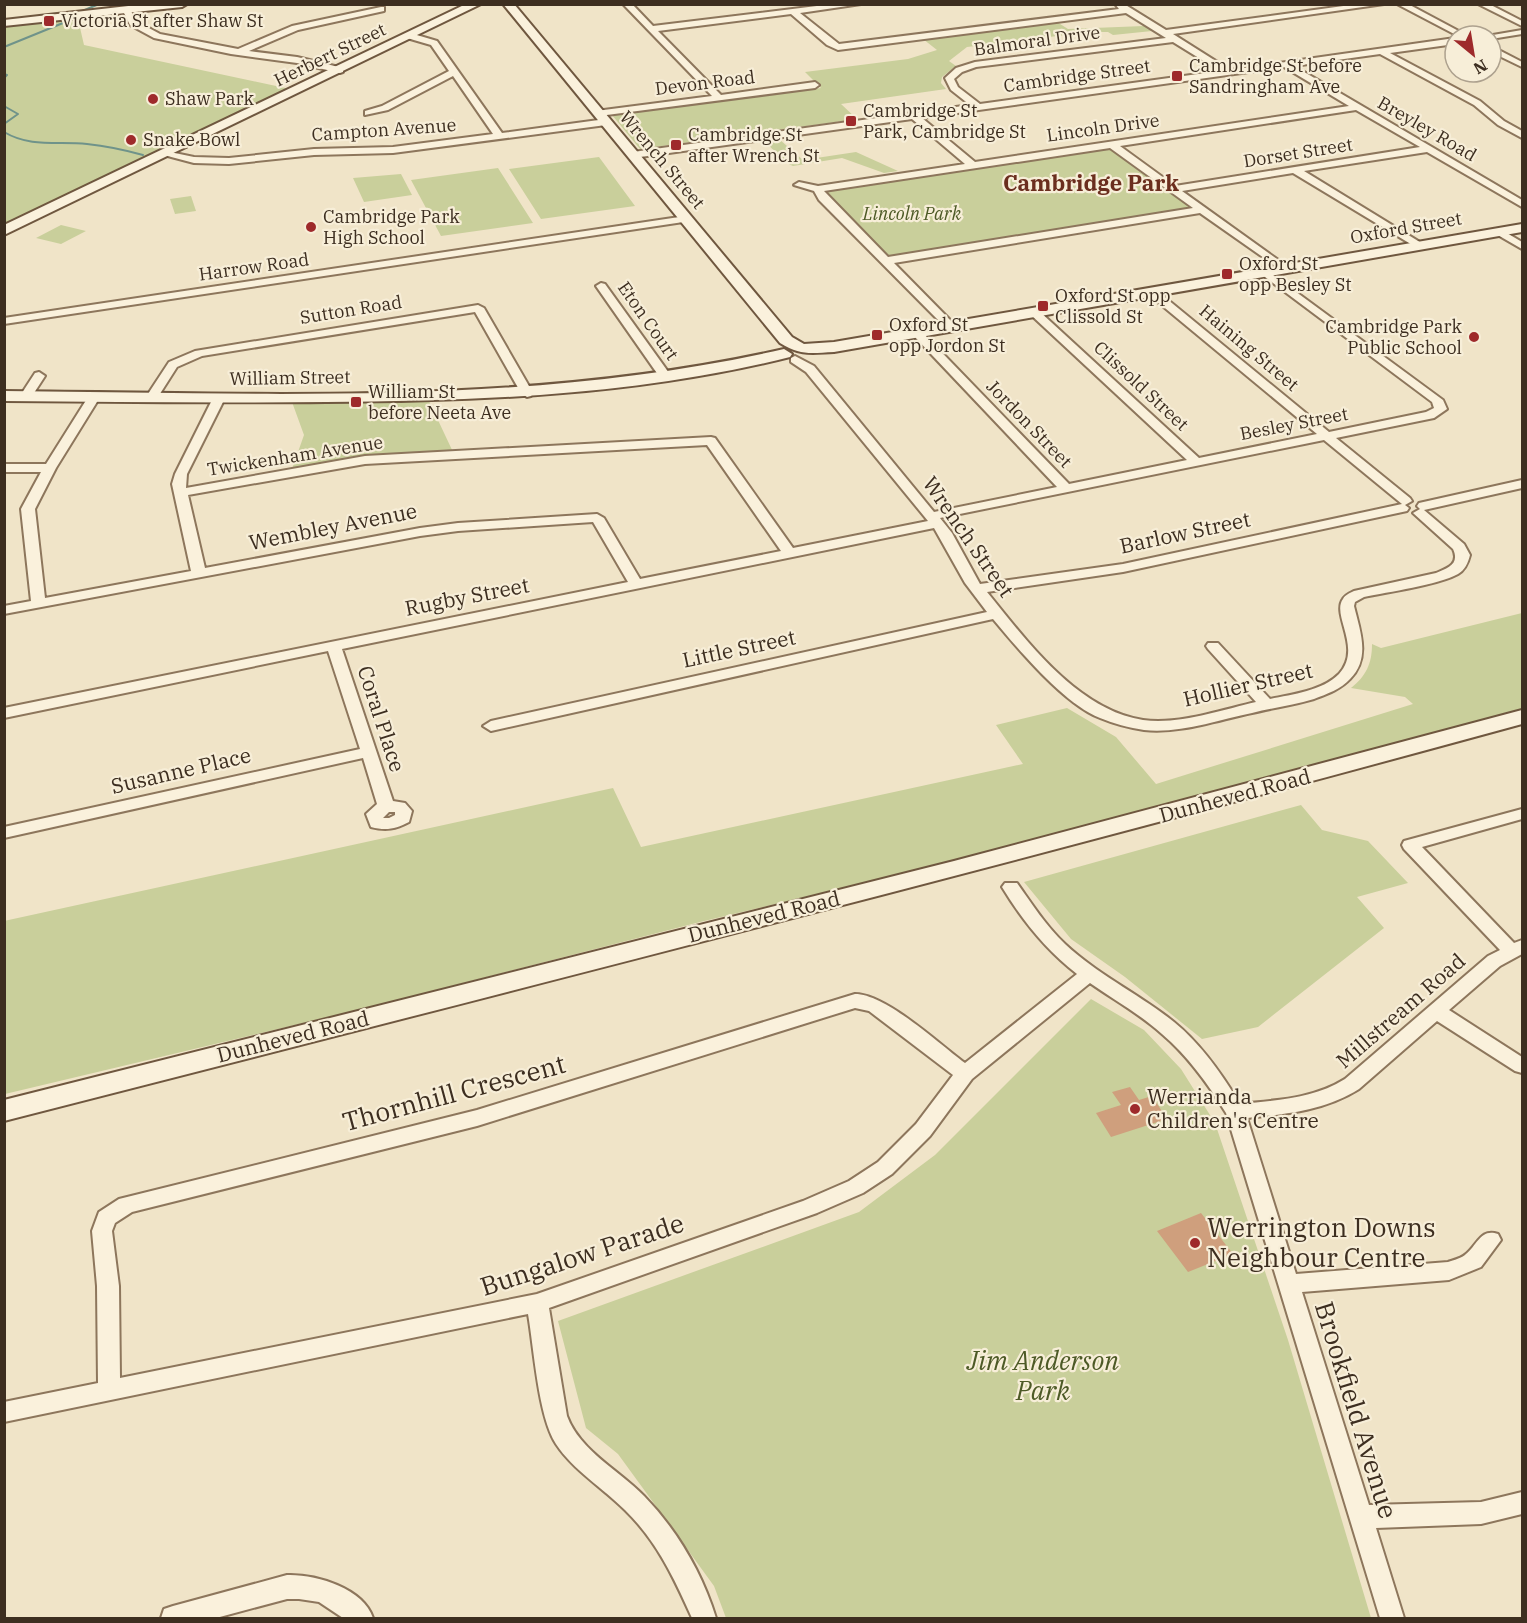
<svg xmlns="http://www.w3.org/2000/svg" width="1527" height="1623" viewBox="0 0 1527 1623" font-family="'IBM Plex Serif',serif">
  <rect width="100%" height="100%" fill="#f0e4c8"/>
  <path fill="#c9cf9b" d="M78,19L84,45L290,89L5,226V26Z
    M1057,22L1068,29L1144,26L1152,31L1113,35L1108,32H1090L967,47L949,61L956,66L942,77L941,83L946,89L841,104L857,119L640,149L612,115L821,88L805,72L908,59L937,50L923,39Z
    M779,139L803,160L856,152L898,171L884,173L842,158L793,166L784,162L765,141Z
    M1112,147L1192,207L1191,208L893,256L885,254L825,193L826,190Z
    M599,157L635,206L541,219L509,169Z
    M498,168L533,223L441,236L411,180Z
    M401,174L412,195L364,202L353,178Z
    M191,196L196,211L175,214L170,199Z
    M61,225L86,231L61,244L36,238Z
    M429,401L453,452L349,458L292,469L304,435L292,402Z
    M1522,613V709L1018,846L700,922L366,1008L5,1094L4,921L613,788L641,847L1023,764L996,725L1067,708L1116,737L1156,784L1413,704L1405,697L1351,688C1366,676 1372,664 1372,644L1381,648Z
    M1301,805L1322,830L1368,841L1408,883L1357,897L1384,928L1258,1027L1202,1039L1125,977L1071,939L1024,882Z
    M1091,999L1144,1030L1181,1069L1215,1123L1288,1340L1371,1618H726L714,1586L618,1454L586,1428L558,1321L859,1212L935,1155Z"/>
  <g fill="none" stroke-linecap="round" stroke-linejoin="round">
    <path stroke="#6f938a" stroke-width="2" d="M80,12L99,4
      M4,47L63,23
      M4,74L7,75L4,78
      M4,106L18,114L4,124
      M4,132C31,148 58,141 87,144C106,146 125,150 143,155"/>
  </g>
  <path fill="#cf9f7d" d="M1130,1087L1139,1100L1152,1096L1167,1119L1111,1137L1096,1113L1121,1105L1112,1092Z
    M1201,1213L1233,1254L1188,1272L1157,1231Z"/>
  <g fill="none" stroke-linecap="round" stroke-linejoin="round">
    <g stroke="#8d765c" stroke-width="4">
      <path id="street" d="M623,4H632L653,26L833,4H861L800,13L839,44L1119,9L1115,4H1124L1166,30L1358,4H1384L1173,34L1230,70L1455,38V44L1390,53L1480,101L1504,121L1522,131V138L1498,125L1474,105L1380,54L1294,66L1522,200V207L1427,152L1304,171L1423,244V248L1419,249L1293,173L1182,191L1288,267V271L1284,272L1200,213L894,263L955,325L957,327L951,330L947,329L819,200L814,191L794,185L799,182L818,186L965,164L912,119L633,158L628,155L633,152L970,105L951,90L945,78L956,68L975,62L1166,38L1126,13L838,50L827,45L791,14L658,31L721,95L815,82L819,85L815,88L599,116L594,113L596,111L712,96ZM1173,42L1220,71L980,104L958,87L954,79L962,72L976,67ZM1284,67L1349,106L975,162L922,118ZM1356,110L1420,147L1175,186L1120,146ZM1110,148L1193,208L888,257L824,191Z
        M1397,4H1408L1468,36H1458Z
        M1478,4H1489L1522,21V26Z
        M381,7H384V11L298,30L249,51L297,57L343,68V72L340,73L297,63L231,54L154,38L130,25L123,11L130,9L136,21L160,34L238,49L292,26Z
        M1522,30V34L1491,39V36H1487Z
        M410,33L437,41L502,133L606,119L611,122L606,125L393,153L314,155L229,164L194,163L160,154L165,151L194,157L229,158L314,149L393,147L493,134L453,76L388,110L365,115V111L382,106L449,71L431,45L407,38L406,36Z
        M1491,46L1522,62V67L1491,52Z
        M686,216L690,217V221L4,324V318Z
        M1500,229L1522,242V249L1496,234L1495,232Z
        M1265,269L1443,400L1447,409L1434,418L1336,438L1410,498L1412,501L1405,505L1409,508L1407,511L1123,572L987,592C1026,640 1077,710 1143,720C1179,725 1221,710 1256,702L1208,649L1206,646L1208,643H1218L1270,699C1293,694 1322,691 1339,674C1363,648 1331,615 1343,599C1345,595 1350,593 1354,591L1436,573C1448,568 1460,564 1453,549L1413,513L1420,509L1417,506L1419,503L1522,480V488L1424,510L1464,544L1470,555C1468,563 1465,570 1458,574C1438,585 1388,592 1364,597L1355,602L1354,606C1360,631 1371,658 1350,679C1341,689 1327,694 1314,699C1294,705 1272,708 1252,713C1218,720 1179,734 1144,730C1130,728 1112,723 1100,718C1064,704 1018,649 993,619L491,731L483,726L491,721L987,612L965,583L934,528L342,649L393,801L405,803L412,811L409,822C396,829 386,831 371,827L366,814L377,804L363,758L4,838V827L360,749L328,651L4,718V708L628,582L593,522L458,531L420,536L4,614V606L31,601L21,509L41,472H4V464H46L90,394L94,393L100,397L56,468L35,509L45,598L191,571L172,484L175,474L213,398L219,394L225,398L187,474L186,488L365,456L711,437L715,438L793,548L928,521L806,372L791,362V358L795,356L814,366L934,512L1057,487L913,335L911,333L917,330L921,331L1069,484L1187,460L1031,315L1029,313L1035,310L1039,311L1199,458L1317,434L1148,294V290H1156L1329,432L1426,412L1434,408L1432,402L1261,274L1260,272ZM1324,440L1402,504L1123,564L980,584L952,533L940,518ZM707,445L781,551L640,579L604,518L597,514L458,523L420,528L205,568L188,495L365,464ZM389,812H395V815L389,818H383Z
        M601,283L605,284L669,373V379H661L596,286Z
        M478,305L484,308L533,393L531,396L527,397L521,393L475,312L202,356L177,367L156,400L152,401L146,397L169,362L195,351Z
        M39,372L45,376L32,396L30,399H22L20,396L35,373Z
        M1522,809V819L1422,847L1514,943L1522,940V954L1500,966L1449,1010L1522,1057V1073L1515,1071L1437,1021L1359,1089C1324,1111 1286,1114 1247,1118L1296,1274L1448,1262C1454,1260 1462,1258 1466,1254C1478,1244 1481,1228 1498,1234L1501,1240L1481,1267L1449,1280L1302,1292L1369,1505L1481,1502L1522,1492V1514L1481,1524L1376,1528L1404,1618H1380L1226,1113C1208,1084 1188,1056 1162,1034C1140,1014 1114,1000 1090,983L972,1079L930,1136L892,1174L863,1193L817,1213L549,1308L567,1416C580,1451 619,1470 644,1496C677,1530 702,1573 716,1618H692C674,1578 657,1541 625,1510C603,1488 573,1470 556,1444C538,1416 534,1348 528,1314L4,1422V1402L98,1383L97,1286L92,1231L99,1212L119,1199L477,1110L855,994C886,994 939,1044 965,1063L1077,974C1046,950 1022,920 1002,887L1005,883H1017C1032,904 1046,926 1065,944C1098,975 1139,994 1174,1022C1201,1044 1222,1074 1240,1104C1277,1100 1313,1099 1345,1079L1488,956L1500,950L1404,849L1402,845L1404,841ZM855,1008L869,1011L953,1075L916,1124L878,1162L849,1181L803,1201L537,1294L120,1378L119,1286L112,1231L115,1223L132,1212L477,1126Z
        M287,1575C316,1574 363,1588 373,1618H343L319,1602L299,1599H287L216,1618H161L164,1609L173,1606Z"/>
    </g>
    <g stroke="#6f573f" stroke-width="4">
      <path id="secondary" d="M146,4H187L182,7L4,26V20Z
        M466,4H481L4,235V225Z
        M503,4H514L792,337L804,344L834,342L1522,224V232L834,352C811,353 801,356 780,343Z
        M784,349L792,354L790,357C638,395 482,401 326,402C219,403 112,402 4,401V391C264,393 529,407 784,349Z
        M1522,710V724C1018,862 511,991 4,1121V1100L954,861Z"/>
    </g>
    <use href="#street" fill="#faf1dc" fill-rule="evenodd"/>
    <use href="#secondary" fill="#faf1dc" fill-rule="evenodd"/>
  </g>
  <g fill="#9e2a2b" stroke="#f7eed8" stroke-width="2">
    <rect x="43" y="15" width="12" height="12" rx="3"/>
    <rect x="1171" y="70" width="12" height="12" rx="3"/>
    <circle cx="153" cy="99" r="6"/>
    <rect x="845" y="115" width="12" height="12" rx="3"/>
    <circle cx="131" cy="140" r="6"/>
    <rect x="670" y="139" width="12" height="12" rx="3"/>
    <circle cx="311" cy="227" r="6"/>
    <rect x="1221" y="268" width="12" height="12" rx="3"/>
    <rect x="1037" y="300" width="12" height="12" rx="3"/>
    <rect x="871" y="329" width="12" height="12" rx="3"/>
    <circle cx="1474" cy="337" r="6"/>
    <rect x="350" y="396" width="12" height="12" rx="3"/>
    <circle cx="1135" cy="1109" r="6"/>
    <circle cx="1195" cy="1243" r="6"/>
  </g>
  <g text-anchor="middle" stroke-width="4.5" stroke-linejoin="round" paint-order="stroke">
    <g font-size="18" fill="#3d2e20" stroke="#f7eed8" text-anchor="start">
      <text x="61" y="27">Victoria St after Shaw St</text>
      <text x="1189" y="72">Cambridge St before<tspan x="1189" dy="21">Sandringham Ave</tspan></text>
      <text x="165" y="105">Shaw Park</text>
      <text x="863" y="117">Cambridge St<tspan x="863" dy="21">Park, Cambridge St</tspan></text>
      <text x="688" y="141">Cambridge St<tspan x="688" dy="21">after Wrench St</tspan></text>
      <text x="143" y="146">Snake Bowl</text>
      <text x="323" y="223">Cambridge Park<tspan x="323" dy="21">High School</tspan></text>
      <text x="1239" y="270">Oxford St<tspan x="1239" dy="21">opp Besley St</tspan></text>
      <text x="1055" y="302">Oxford St opp<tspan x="1055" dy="21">Clissold St</tspan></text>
      <text x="889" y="331">Oxford St<tspan x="889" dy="21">opp Jordon St</tspan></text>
      <text x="1462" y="333" text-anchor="end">Cambridge Park<tspan x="1462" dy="21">Public School</tspan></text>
      <text x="368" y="398">William St<tspan x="368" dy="21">before Neeta Ave</tspan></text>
    </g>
    <g font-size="18" fill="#3d2e20" stroke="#f7eed8">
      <text transform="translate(1037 41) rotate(-8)" y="6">Balmoral Drive</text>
      <text transform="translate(330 55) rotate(-26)" y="6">Herbert Street</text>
      <text transform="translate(1077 76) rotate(-8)" y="6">Cambridge Street</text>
      <text transform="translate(705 83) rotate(-7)" y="6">Devon Road</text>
      <text transform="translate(1103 128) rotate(-8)" y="6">Lincoln Drive</text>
      <text transform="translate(1427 129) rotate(30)" y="6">Breyley Road</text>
      <text transform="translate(384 130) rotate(-4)" y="6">Campton Avenue</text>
      <text transform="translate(1298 153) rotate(-9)" y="6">Dorset Street</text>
      <text transform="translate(662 160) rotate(50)" y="6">Wrench Street</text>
      <text transform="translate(1406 228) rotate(-10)" y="6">Oxford Street</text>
      <text transform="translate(254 267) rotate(-8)" y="6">Harrow Road</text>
      <text transform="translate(351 310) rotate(-9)" y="6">Sutton Road</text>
      <text transform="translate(648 321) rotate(55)" y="6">Eton Court</text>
      <text transform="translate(1249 348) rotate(40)" y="6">Haining Street</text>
      <text transform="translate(290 378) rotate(-1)" y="6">William Street</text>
      <text transform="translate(1141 386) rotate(43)" y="6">Clissold Street</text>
      <text transform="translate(1029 424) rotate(46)" y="6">Jordon Street</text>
      <text transform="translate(1294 424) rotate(-11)" y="6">Besley Street</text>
      <text transform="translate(295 456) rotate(-9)" y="6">Twickenham Avenue</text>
    </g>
    <g font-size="18" font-style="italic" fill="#4d5a26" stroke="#f7eed8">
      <text x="912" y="220">Lincoln Park</text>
    </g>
    <g font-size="21" fill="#3d2e20" stroke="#f7eed8">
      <text transform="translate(333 527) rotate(-11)" y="7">Wembley Avenue</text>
      <text transform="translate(1185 533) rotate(-12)" y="7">Barlow Street</text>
      <text transform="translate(968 537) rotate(55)" y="7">Wrench Street</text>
      <text transform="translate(467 597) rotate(-11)" y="7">Rugby Street</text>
      <text transform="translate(739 649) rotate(-12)" y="7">Little Street</text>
      <text transform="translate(1248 685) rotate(-13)" y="7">Hollier Street</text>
      <text transform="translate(381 719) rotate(72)" y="7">Coral Place</text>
      <text transform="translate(181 771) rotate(-13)" y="7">Susanne Place</text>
      <text transform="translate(1235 796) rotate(-15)" y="7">Dunheved Road</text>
      <text transform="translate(764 917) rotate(-14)" y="7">Dunheved Road</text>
      <text transform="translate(1401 1011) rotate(-41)" y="7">Millstream Road</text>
      <text transform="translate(293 1037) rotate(-14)" y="7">Dunheved Road</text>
    </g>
    <g font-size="21" fill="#3d2e20" stroke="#f7eed8" text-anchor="start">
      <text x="1147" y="1104">Werrianda<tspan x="1147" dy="24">Children's Centre</tspan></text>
    </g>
    <g font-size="22" font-weight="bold" fill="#6b2e1e" stroke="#f7eed8">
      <text x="1091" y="191">Cambridge Park</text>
    </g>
    <g font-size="26" fill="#3d2e20" stroke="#f7eed8">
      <text transform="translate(454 1093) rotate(-15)" y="9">Thornhill Crescent</text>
      <text transform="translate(582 1255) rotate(-18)" y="9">Bungalow Parade</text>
      <text transform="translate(1356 1410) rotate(73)" y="9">Brookfield Avenue</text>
    </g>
    <g font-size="26" fill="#3d2e20" stroke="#f7eed8" text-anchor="start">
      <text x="1207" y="1237">Werrington Downs<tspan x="1207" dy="30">Neighbour Centre</tspan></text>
    </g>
    <g font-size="26" font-style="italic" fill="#4d5a26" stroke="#f7eed8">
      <text x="1043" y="1370">Jim Anderson<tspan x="1043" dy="30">Park</tspan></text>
    </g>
  </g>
  <rect width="1527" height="1623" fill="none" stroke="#3d2e20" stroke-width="12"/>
  <g transform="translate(1473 54) rotate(150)"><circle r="28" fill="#f7eed8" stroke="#ada18e" stroke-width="1.5"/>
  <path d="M0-4.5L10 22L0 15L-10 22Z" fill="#9e2a2b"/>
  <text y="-9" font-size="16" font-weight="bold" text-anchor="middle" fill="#3d2e20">N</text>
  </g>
</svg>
